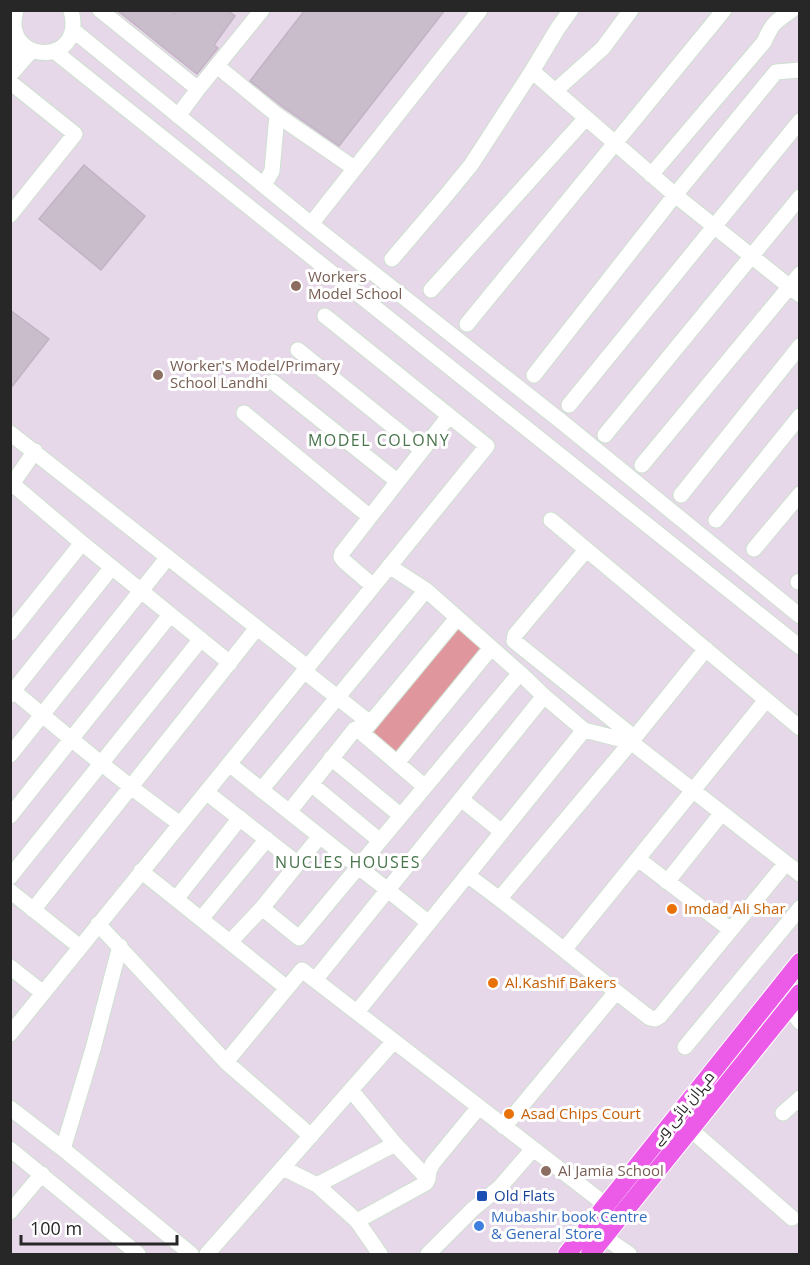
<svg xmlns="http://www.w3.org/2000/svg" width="810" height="1265" viewBox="0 0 810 1265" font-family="'Open Sans',Cairo,sans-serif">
  <rect width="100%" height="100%" fill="#e6d8e9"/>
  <path fill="#df969c" d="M458,623L485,647L397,758L364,733Z"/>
  <path fill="#c9bdcb" stroke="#c2b2c4" stroke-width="1.5" d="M117,10H170L175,14L178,10H227L235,16L214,45L218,48L197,74Z
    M305,10H445L339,146L283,107L250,81Z
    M84,165L145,216L101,270L39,219Z
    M10,310L49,339L10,389Z"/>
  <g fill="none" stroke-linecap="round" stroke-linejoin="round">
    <g stroke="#cee0cf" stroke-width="17">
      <path id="minor" d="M16,10C0,65 87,68 71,10
        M100,10L198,89
        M73,30L311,224L562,422L800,616
        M54,51L800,647
        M10,57L21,44
        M217,66L277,115L354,168
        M532,71L675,195L800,295
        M10,75L31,51
        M10,82L75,134L10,215
        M555,91L603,48L631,10
        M178,116L198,89L262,10
        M651,175L764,42C773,22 774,23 792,10
        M264,185L272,171L277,115
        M311,224L480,10
        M392,259L444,198L471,165L532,71L558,28L571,10
        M431,290L586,118
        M467,324L724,10
        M298,350L422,450
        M534,375L675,195L776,72L800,70
        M273,382L397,481
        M569,405L800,121
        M244,413L370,517L449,416
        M10,433L307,667
        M605,435L800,197
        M642,465L800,274
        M10,482L82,543L230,663
        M10,487L35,451
        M681,495L800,346
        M370,517L342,553L341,557L344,561L373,586
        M551,520L800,728
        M716,520L800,416
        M754,549L800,494
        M586,550L515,635L514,641L635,738
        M389,566L426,590L520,673L544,696L584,730L631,742L800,874
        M798,582L800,581
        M10,633L82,543
        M304,671L370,723
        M10,688C66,735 121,781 180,824
        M10,695L112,567
        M10,755L168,557
        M331,758L400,815
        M397,763L491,648
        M229,764L429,923
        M311,784L379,840
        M424,786L362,733L457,618
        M261,790L426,590
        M206,792L298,864
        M461,799L502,832
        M289,812L355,729L362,733
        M10,816L170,615
        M320,836L262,908L299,938L520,673
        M638,859L731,930
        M141,871L287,988
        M467,875C530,920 588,971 650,1018L655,1019L660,1016L786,863
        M10,877L201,639
        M667,882L721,814
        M10,891L80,947
        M500,898L631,742L706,649
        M176,899L240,818
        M33,910L257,628
        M201,919L267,839
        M98,924L226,1062L311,1136
        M230,942L262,908
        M564,950L766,700
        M10,967L43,993
        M315,980L544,696
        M788,1006L800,1022
        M357,1012L584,730
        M10,1034L487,446L325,316
        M685,1047L800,908
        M226,1062L302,970L606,1205
        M351,1090L395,1144L428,1179
        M10,1108L63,1149L191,1254
        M783,1113L800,1098
        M504,1127L616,992
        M690,1129L792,1218
        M10,1149L138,1254
        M63,1149L93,1049L120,946
        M283,1168L317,1185L357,1221L380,1254
        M317,1185L395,1144
        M10,1212L42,1174
        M357,1221L426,1183L428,1179L429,1171L433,1163L479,1107
        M604,1237L629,1254
        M207,1254L394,1041
        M428,1254L473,1209L500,1187L533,1149"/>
    </g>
    <g stroke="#fff" stroke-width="20">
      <path id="major" d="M567,1254L800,962
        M590,1254L800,993"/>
    </g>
    <use href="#minor" stroke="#fff" stroke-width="15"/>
    <use href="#major" stroke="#eb5be8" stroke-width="18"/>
  </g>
  <g fill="#8d6e63" stroke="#fff" stroke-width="2">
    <circle cx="296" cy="286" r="6"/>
    <circle cx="158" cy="375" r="6"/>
    <circle cx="546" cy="1171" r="6"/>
  </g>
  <g fill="#e8710a" stroke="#fff" stroke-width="2">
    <circle cx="672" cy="909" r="6"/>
    <circle cx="493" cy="983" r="6"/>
    <circle cx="509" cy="1114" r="6"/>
  </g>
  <rect fill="#1a4fb4" stroke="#fff" stroke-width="2" x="476" y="1190" width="12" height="12" rx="3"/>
  <circle fill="#3f7fe0" stroke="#fff" stroke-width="2" cx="479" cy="1226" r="6"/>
  <g text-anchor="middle" stroke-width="6" stroke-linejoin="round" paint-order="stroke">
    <g font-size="15" fill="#785e54" stroke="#fff" text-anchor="start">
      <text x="308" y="282">Workers<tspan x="308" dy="17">Model School</tspan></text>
      <text x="170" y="371">Worker's Model/Primary<tspan x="170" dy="17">School Landhi</tspan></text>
      <text x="558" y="1176">Al Jamia School</text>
    </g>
    <g font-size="15" fill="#c56008" stroke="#fff" text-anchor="start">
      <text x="684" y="914">Imdad Ali Shar</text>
      <text x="505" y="988">Al.Kashif Bakers</text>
      <text x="521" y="1119">Asad Chips Court</text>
    </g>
    <g font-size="15" fill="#272727" stroke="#fff">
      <text transform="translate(683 1108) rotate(-51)" y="5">مہران ہائی وے</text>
    </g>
    <g font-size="15" fill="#164399" stroke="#fff" text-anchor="start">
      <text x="494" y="1201">Old Flats</text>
    </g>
    <g font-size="15" fill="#366cbe" stroke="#fff" text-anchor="start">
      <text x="491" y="1222">Mubashir book Centre<tspan x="491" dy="17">&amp; General Store</tspan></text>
    </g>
    <g font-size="16" letter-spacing="1.5" fill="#49754d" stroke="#fff">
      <text x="379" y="446">MODEL COLONY</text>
      <text x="348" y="868">NUCLES HOUSES</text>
    </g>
  </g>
  <rect width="810" height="1265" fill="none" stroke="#272727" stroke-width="24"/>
  <path d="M21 1235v9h156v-9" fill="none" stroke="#272727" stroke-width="3"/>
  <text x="30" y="1235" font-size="18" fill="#272727" stroke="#ffffff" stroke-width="4.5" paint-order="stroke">100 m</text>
</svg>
